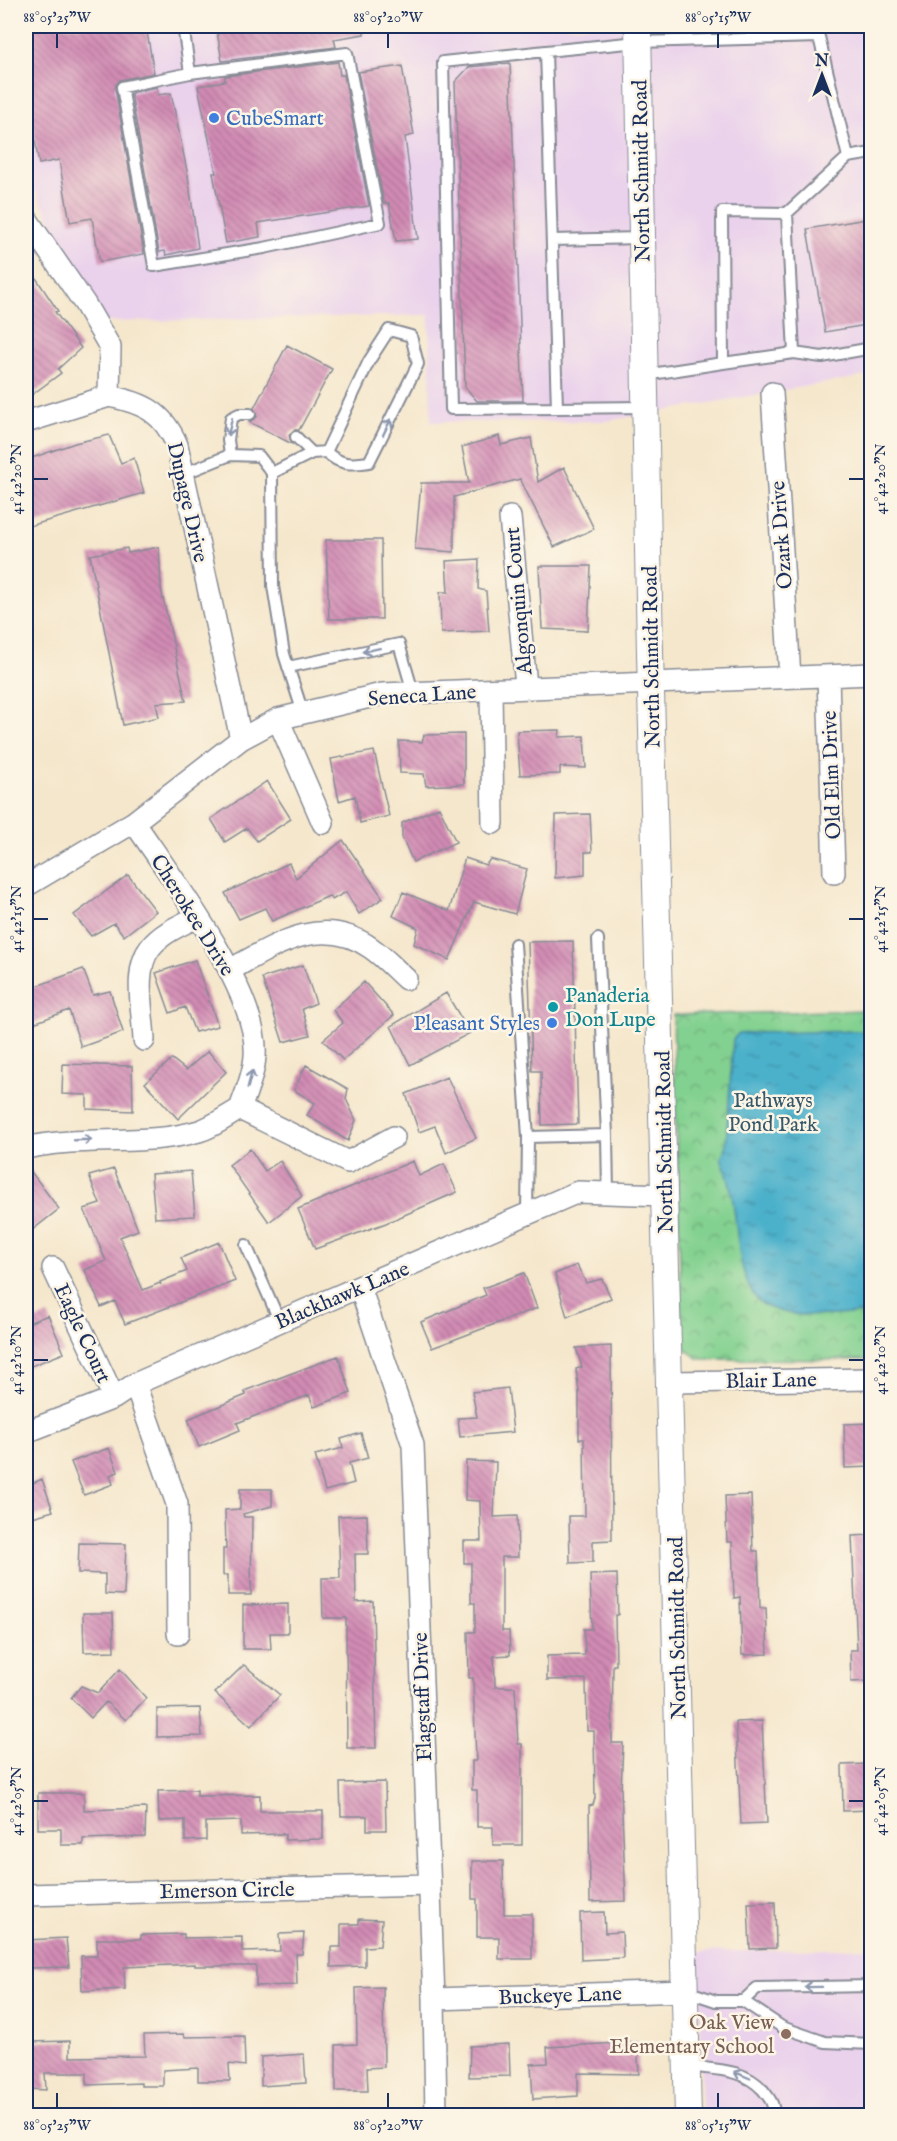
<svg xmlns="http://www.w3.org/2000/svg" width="897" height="2141" viewBox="0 0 897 2141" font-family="'IM FELL English',serif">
  <defs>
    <pattern id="park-crowns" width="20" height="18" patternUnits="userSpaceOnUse" patternTransform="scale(1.5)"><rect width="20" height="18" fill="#83d190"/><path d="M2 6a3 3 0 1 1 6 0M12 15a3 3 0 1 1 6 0" fill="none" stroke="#6aaa79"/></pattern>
    <pattern id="water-ripples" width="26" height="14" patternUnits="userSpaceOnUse" patternTransform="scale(1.5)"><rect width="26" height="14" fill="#4cb1cb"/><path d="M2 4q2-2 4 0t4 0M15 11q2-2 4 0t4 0" fill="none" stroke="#3e90a8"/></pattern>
    <pattern id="building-back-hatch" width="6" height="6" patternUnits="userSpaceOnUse" patternTransform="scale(1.5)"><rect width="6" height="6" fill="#d28bb4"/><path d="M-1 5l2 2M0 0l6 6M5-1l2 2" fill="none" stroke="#aa7296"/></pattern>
  </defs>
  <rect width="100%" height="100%" fill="#fcf5e5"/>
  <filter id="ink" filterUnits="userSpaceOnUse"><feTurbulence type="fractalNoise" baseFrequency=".0167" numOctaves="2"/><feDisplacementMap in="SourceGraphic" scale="12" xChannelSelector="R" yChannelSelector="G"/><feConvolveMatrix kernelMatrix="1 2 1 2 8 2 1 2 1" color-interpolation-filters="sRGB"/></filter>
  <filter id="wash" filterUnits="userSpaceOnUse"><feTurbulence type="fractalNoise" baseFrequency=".008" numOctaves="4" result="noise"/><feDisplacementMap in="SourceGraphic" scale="24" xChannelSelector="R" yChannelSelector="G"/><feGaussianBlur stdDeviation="1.35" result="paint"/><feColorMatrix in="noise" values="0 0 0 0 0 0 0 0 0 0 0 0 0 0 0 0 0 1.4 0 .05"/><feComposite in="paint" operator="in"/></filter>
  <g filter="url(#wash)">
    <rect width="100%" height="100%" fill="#f5e7cc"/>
    <path fill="#ead1ec" d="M26,26H871V375L606,421L431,422L429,315L103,322L26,173Z
      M871,1948V2115H702L698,1952Z"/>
    <path fill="url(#park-crowns)" stroke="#4f8077" stroke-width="1.5" d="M871,1010V1360L699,1359L686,1350L682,1340L673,1015Z"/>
    <path fill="url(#water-ripples)" stroke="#347094" stroke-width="1.5" d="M871,1031V1312C841,1315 777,1323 755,1297C740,1277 738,1240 735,1216C732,1195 730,1178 721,1158L726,1147L733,1039L739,1033Z"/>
    <g id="blocks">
      <path fill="url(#building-back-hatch)" d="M26,26H146L154,73L120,80L115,88L144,254L100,262L92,218L70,222L59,160L39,164L26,87Z
        M216,26H364V34L334,39L336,47L222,61Z
        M338,62L340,75H344L369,206L258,223L260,237L226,243L213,173H216L198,86L225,81V76Z
        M510,63L523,401H477L465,387L455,82L469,67Z
        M402,66L414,135L405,137L418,239L396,241L389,203H384L358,72Z
        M157,87L158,95L171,93L188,176L198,248L166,255L165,251L159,252L131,93Z
        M872,218V324L825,332L807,229Z
        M26,263L58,311L55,312L81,348L58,369L61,373L26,399Z
        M287,345L332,369L299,430H294L289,435L292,444L249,422L257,417L254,408Z
        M109,435L121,463L134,458L144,493L26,527V460L75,443Z
        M499,436L501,445L531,438L538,482L564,467L594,529L554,547L520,479L454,497V552L415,549L421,483H469L462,447Z
        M326,540H381L382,619H329Z
        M159,547L161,589L186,701L156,703L159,717L123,725L90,555L127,548L128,553Z
        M479,559L478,589L486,591L489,631L441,633L440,592H448L446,561Z
        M539,566H591L588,631L542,629Z
        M560,730L559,737L584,736L586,768L560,767V774L520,775L517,731Z
        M464,734V784L426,786L424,774L400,773L399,741L422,742L424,735Z
        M374,751L389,816L360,823L355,796L339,801L331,759Z
        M267,781L291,819L257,841L247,828L225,842L211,819Z
        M439,807L456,842L413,862L402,837V823Z
        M590,814L592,852H585V875L555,878L556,815Z
        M343,840L383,898L359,914L346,892L332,900L329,896L272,921L265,908L239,919L225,893L289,863L296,878Z
        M465,858L486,865L490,859L527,869L515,914L474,902L449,960L414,944L418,928L393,916L403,892L449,911Z
        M128,875L156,911L124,936L114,923L91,936L74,915Z
        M573,941L578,1124L542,1125L541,1071H532L528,942Z
        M195,960L218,1026L195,1032L185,1007L170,1013L156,973Z
        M303,965L316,1003L302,1009L310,1035L283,1042L262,978Z
        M83,969L93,995L110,991L123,1032L81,1047L69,1010L26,1026V990Z
        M364,982L394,1015L343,1060L323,1040L343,1023L333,1010Z
        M446,993L470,1033L410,1065L391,1026Z
        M208,1051L226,1072L178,1119L145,1083L172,1059L186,1070Z
        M63,1064L132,1066L133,1111L87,1109V1095L62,1094Z
        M306,1065L348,1089L346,1099L356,1120L348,1141L307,1115L315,1103L294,1090Z
        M447,1077L476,1138L446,1153L435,1126L419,1132L406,1094Z
        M250,1149L265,1171L280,1161L302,1196L269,1222L229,1165Z
        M413,1161L419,1176L444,1164L457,1192L386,1223L315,1249L298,1209Z
        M26,1165L59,1209L26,1235Z
        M114,1169L138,1230L120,1237L143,1290L160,1283L161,1285L160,1282L187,1271L181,1258L219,1242L235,1281L125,1324L115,1301L101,1307L85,1270L106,1261L84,1209L100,1204L89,1176Z
        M191,1171L195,1216L155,1218L151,1174Z
        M577,1265L586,1283L602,1279L611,1298L567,1317L555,1274Z
        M524,1273L537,1308L432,1348L421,1322L486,1295L483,1288Z
        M48,1315L64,1353L26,1368V1324Z
        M611,1346L612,1540L593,1541V1562L570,1563L569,1516H585L584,1439H579V1392L576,1369L582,1367L576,1348Z
        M338,1356L351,1393L314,1407L309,1395L237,1423L240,1430L199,1447L188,1419L246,1395L244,1391Z
        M508,1388L513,1432L460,1437L458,1418L477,1417L472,1392Z
        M872,1423V1467L845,1468L844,1424Z
        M361,1433L368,1458L349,1463L354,1483L325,1491L315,1455L343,1448L341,1439Z
        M109,1448L118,1472L110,1475L113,1484L84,1495L71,1462Z
        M466,1461L496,1462L494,1517L517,1516L518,1557H502V1631H509L510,1655L494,1656L495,1687H515L518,1744H522V1845H493V1827H477V1790H472V1761H476L473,1678H469L468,1632H475V1603H471V1563H464V1541H481L480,1501L465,1500Z
        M42,1479L53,1511L26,1519V1486Z
        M240,1489H272V1506L243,1514L244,1517H252L251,1595H228V1575H223V1549H226L225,1510L240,1509Z
        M751,1495L753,1551H758L760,1608H766L768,1654L742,1655L740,1597L734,1598L732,1542H727L725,1496Z
        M367,1515L368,1554H355L356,1602L373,1601L376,1748H347L346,1618H323L322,1578H340L338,1516Z
        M872,1535V1681L851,1682L850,1650H857L852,1536Z
        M79,1543L126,1544L124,1595L105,1594V1574L78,1573Z
        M617,1574L618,1615H615L616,1665H613L612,1743H623L621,1790L626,1901L590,1902L589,1806L593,1805L595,1798L594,1731H587L586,1679L547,1680V1656L585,1655L584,1629H592L590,1575Z
        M288,1604V1633H270L271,1649H243V1605Z
        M83,1613H113L114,1651L84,1652Z
        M244,1665L280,1695L251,1726L215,1693Z
        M120,1669L146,1698L126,1720L106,1702L91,1718L71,1698L81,1686L98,1693Z
        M200,1708L202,1736L157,1737V1709Z
        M762,1721L767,1823L741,1824L736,1722Z
        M868,1764L870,1810L843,1811L842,1765Z
        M385,1782L386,1830H367V1816H341L340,1783Z
        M197,1790V1796L260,1795V1811H323V1839L285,1840V1834L241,1835V1821L206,1822V1840L185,1841V1820L159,1821L158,1791Z
        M38,1793H84V1810L146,1808L145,1837L83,1839V1845H61V1829H38Z
        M472,1861H503L504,1914H532V1959H499V1937H477V1899H472Z
        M775,1902L776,1948L750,1949L748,1903Z
        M604,1912L605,1933L622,1932L623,1958L581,1960L580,1913Z
        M359,1919L382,1920L380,1946L365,1947V1966L331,1967V1947H341V1924H359Z
        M304,1933L302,1954H296L297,1985L256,1986V1966H195V1964L124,1967L125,1989L82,1991L81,1956H97V1939H141V1935L184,1934V1938L242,1937V1952L280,1951L279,1934Z
        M66,1938L69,1967L28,1968L27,1940Z
        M383,1987L384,2067L367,2068L368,2091H336V2045L357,2044L356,1988Z
        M184,2034L185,2037L244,2036L245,2066L229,2064L230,2081H198V2068L163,2070V2086H141V2083L87,2085V2073H45L46,2090L29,2089V2042L70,2041V2057L145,2056L144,2035Z
        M637,2042L639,2074L578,2073V2096L533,2099L531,2064L548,2063L547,2047Z
        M509,2044L510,2076L469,2077L470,2046Z
        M304,2054L306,2083L261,2086V2057Z"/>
    </g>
  </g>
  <g filter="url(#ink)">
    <use href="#blocks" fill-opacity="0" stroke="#888b95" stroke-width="1.5"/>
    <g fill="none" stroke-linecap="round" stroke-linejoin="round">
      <g stroke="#888b95" stroke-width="14">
        <path id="service" d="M183,26L190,73
          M546,51L443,62L451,409L557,408
          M347,53L380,223L264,248L154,266L122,87L190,73Z
          M552,240L641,238
          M794,353L822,357L872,348
          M723,363L794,353L787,213
          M645,375L723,363L722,212L787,213L848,157L872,153
          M645,407L557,408L546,51L638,42L819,37L848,157
          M296,437L312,453
          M230,455L228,440L231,418L239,414H250
          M272,473L312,453L326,452C340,465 351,465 369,462L418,364L411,336L389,330L369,361L326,452
          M183,474L230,455L259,456L272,473L273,586L284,654L303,713
          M288,667L399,644L413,692
          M598,939L607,1135
          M515,944L528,1137
          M527,1214L528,1137L607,1135L608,1193
          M246,1245L280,1322
          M686,1991L716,2001H743L782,2027L825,2042L872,2044
          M743,2001L757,1988L872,1986
          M687,2066C715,2070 743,2068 763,2090C770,2099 774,2103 774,2116"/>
      </g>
      <g stroke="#888b95" stroke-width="24">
        <path id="minor" d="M26,218L85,304L110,347L109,396C144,403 163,412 177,445L241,739
          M772,393L790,677
          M26,422L109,396
          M510,517L526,686
          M828,676L834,873
          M491,690L493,823
          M278,719L323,823
          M26,886L134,822L241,739L278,719L382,694L872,674
          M230,970C275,945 322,913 371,948C384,957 395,969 406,979
          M144,1040C143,1013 133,970 150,948C161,933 181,925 197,917
          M240,1109L348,1162L394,1137
          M26,1148C83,1135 144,1147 199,1131C213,1127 227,1116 240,1109C246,1092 254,1074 255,1056C260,993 170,876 134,822
          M53,1268L114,1398
          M360,1287L413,1445L434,1999L436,2116
          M671,1382L872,1379
          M135,1384L177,1504L178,1634
          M26,1432L114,1398L135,1384L578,1192L665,1195
          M26,1895L428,1885
          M434,1999L686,1991"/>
      </g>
      <g stroke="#888b95" stroke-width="28">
        <path id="tertiary" d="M638,26L650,653L688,2116"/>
      </g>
      <use href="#service" stroke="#fff" stroke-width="10"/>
      <use href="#minor" stroke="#fff" stroke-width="21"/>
      <use href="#tertiary" stroke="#fff" stroke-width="26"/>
    </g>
    <defs><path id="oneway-shaft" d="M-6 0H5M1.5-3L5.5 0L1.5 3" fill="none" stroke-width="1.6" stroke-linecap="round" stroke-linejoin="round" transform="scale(1.5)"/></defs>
    <g stroke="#8d97ae">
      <use href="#oneway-shaft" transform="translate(230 427) rotate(104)"/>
      <use href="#oneway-shaft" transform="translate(387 427) rotate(-64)"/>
      <use href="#oneway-shaft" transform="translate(371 650) rotate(168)"/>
      <use href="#oneway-shaft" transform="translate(250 1079) rotate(-75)"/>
      <use href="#oneway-shaft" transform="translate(83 1140) rotate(-2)"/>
      <use href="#oneway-shaft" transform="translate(813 1987) rotate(179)"/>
      <use href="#oneway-shaft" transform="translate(742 2075) rotate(-157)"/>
    </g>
  </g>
  <path fill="none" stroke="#1b2f5e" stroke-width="2" d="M57,33V48M388,33V48M718,33V48M33,479H48M849,479H864M33,919H48M849,919H864M33,1360H48M849,1360H864M33,1801H48M849,1801H864M57,2093V2108M388,2093V2108M718,2093V2108"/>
  <g fill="#3f7fe0" stroke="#fcf5e5" stroke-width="2">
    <circle cx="214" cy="118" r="6"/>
    <circle cx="552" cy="1023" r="6"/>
  </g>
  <circle fill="#0f9aa8" stroke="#fcf5e5" stroke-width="2" cx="553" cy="1007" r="6"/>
  <circle fill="#8d6e63" stroke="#fcf5e5" stroke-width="2" cx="786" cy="2034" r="6"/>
  <g text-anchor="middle" stroke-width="5" stroke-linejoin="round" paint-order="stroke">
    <g font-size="21" fill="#366cbe" stroke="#fcf5e5" text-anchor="start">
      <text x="226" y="125">CubeSmart</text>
      <text x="540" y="1030" text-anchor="end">Pleasant Styles</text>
    </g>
    <g font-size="21" fill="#1b2f5e" stroke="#fcf5e5">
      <text transform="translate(641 171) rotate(-91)" y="7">North Schmidt Road</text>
      <text transform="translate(188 502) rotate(77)" y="7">Dupage Drive</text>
      <text transform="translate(781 535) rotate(-94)" y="7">Ozark Drive</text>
      <text transform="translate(518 601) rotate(-95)" y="7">Algonquin Court</text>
      <text transform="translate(651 657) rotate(-91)" y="7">North Schmidt Road</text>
      <text transform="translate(422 695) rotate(-4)" y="7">Seneca Lane</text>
      <text transform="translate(831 775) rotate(-92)" y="7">Old Elm Drive</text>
      <text transform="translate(193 915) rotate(58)" y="7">Cherokee Drive</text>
      <text transform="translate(664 1142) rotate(-91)" y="7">North Schmidt Road</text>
      <text transform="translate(342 1295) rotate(-23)" y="7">Blackhawk Lane</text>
      <text transform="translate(83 1333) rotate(65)" y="7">Eagle Court</text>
      <text transform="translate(771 1380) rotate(-1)" y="7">Blair Lane</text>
      <text transform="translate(677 1628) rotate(-91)" y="7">North Schmidt Road</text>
      <text transform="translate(422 1697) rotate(-92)" y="7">Flagstaff Drive</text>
      <text transform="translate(227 1890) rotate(-1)" y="7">Emerson Circle</text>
      <text transform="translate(560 1995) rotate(-2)" y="7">Buckeye Lane</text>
    </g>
    <g font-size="21" fill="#0d838f" stroke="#fcf5e5" text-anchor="start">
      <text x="565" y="1002">Panaderia<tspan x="565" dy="24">Don Lupe</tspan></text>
    </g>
    <g font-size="21" fill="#35586a" stroke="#fcf5e5">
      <text x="773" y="1107">Pathways<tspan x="773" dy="24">Pond Park</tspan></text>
    </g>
    <g font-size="21" fill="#785e54" stroke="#fcf5e5" text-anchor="end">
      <text x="774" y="2029">Oak View<tspan x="774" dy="24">Elementary School</tspan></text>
    </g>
  </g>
  <rect width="897" height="2141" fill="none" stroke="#fcf5e5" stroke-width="66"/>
  <g transform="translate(822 75)" stroke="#fcf5e5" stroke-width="4.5" paint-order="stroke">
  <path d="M0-4.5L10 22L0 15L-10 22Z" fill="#1b2f5e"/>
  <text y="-9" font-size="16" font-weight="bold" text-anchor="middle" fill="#1b2f5e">N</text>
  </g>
  <rect x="33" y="33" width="831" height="2075" fill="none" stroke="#1b2f5e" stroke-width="2"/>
  <g font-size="15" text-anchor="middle" fill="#1b2f5e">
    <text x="57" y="22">88°05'25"W</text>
    <text x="388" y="22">88°05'20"W</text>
    <text x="718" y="22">88°05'15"W</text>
    <text transform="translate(16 479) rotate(-90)" y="5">41°42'20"N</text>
    <text transform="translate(880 479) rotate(-90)" y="5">41°42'20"N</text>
    <text transform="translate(16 919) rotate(-90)" y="5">41°42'15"N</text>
    <text transform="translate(880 919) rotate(-90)" y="5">41°42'15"N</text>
    <text transform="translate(16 1360) rotate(-90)" y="5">41°42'10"N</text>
    <text transform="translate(880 1360) rotate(-90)" y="5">41°42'10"N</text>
    <text transform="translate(16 1801) rotate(-90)" y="5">41°42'05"N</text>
    <text transform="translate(880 1801) rotate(-90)" y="5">41°42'05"N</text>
    <text x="57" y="2130">88°05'25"W</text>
    <text x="388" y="2130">88°05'20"W</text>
    <text x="718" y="2130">88°05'15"W</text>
  </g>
</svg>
